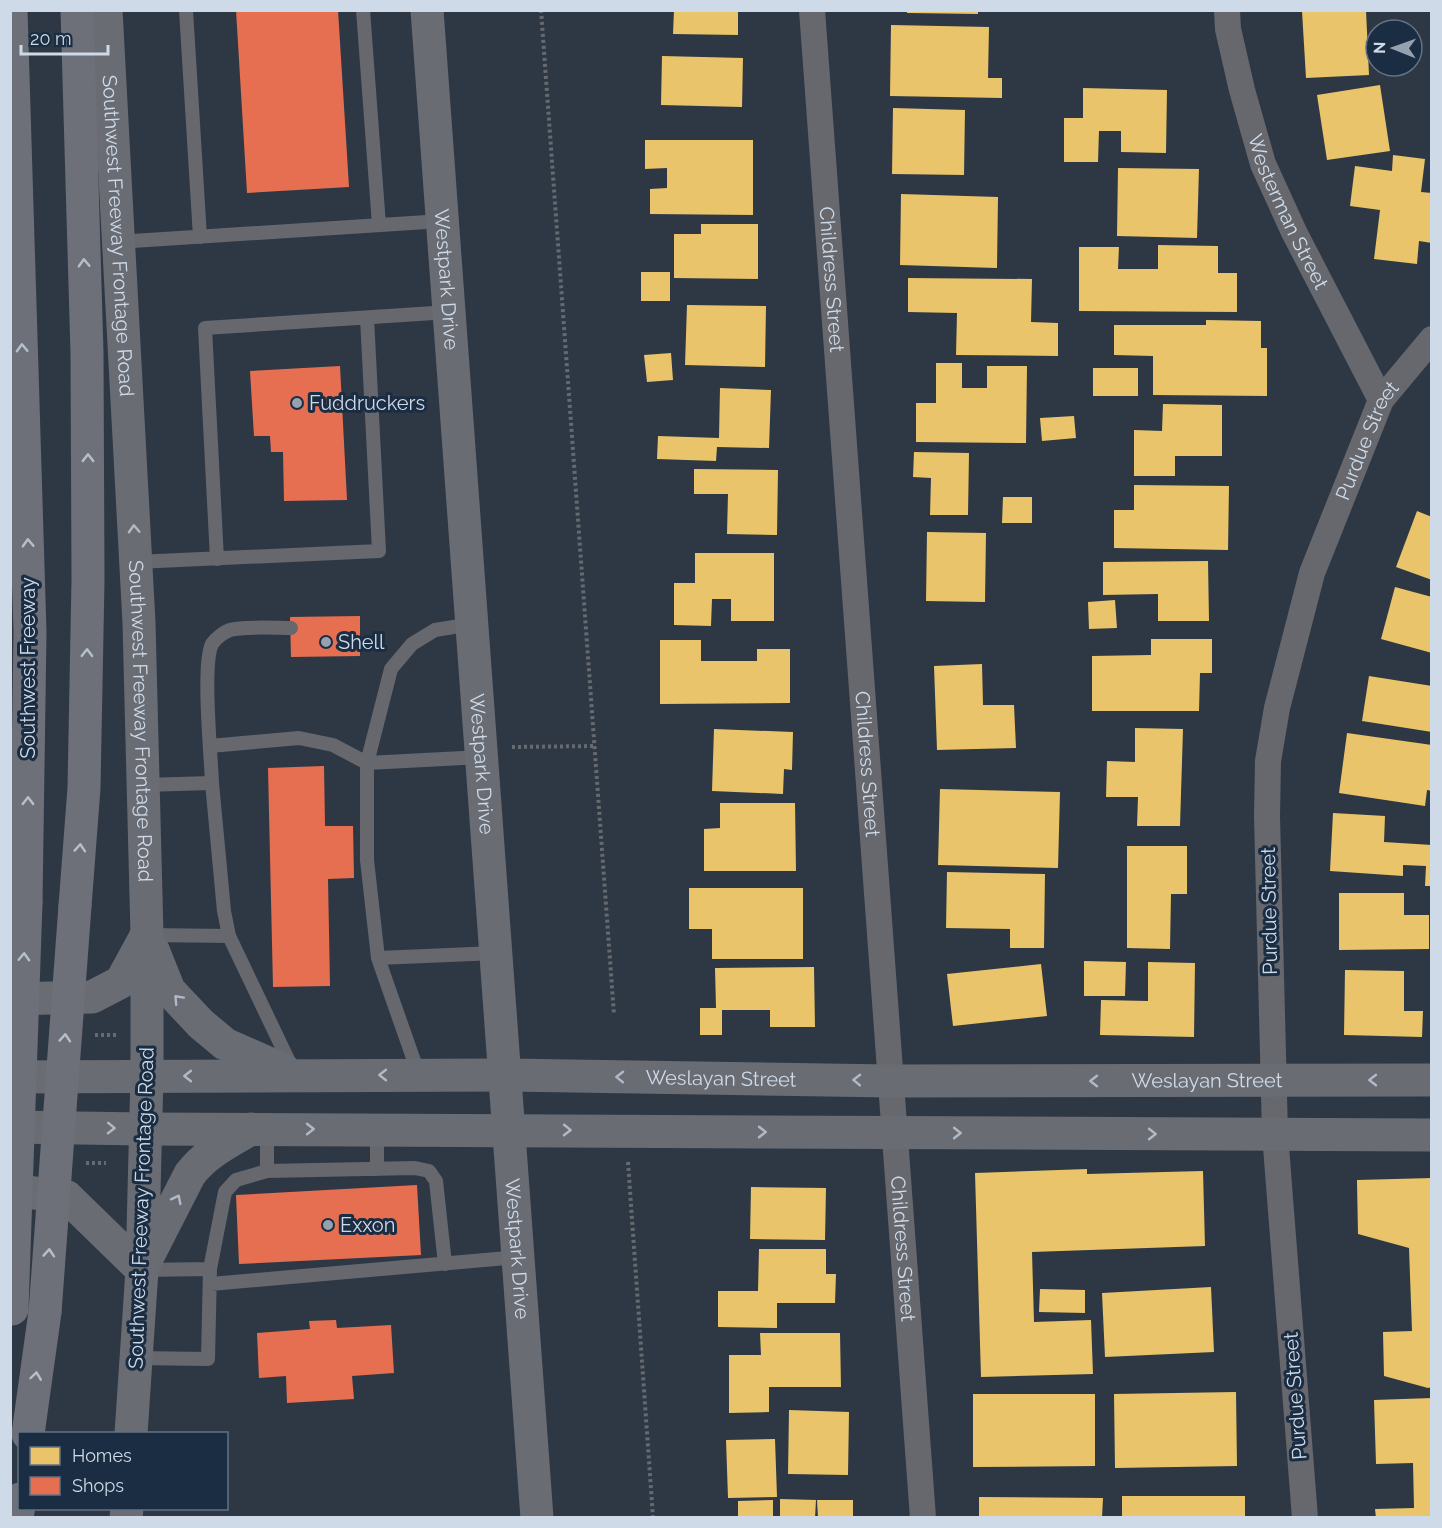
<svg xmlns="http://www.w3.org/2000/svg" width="1442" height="1528" viewBox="0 0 1442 1528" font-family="Raleway,sans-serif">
  <rect width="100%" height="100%" fill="#2e3844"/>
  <path fill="#e9c46a" d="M674,10H738V35L673,34Z
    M907,10H978V14L907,13Z
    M1366,10L1369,75L1306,78L1302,11Z
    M891,25L989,27L988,78H1002V98L890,96Z
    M662,56L743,58L742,107L661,105Z
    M1380,85L1390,151L1327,160L1317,95Z
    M1083,88L1167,90L1166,153L1121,152V131H1099L1098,162H1064V118H1083Z
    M893,108L965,110L964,175L892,174Z
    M645,140H753V215L650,214V189L667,188V168L645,169Z
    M1393,155L1425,159L1421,192L1432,193V243L1419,241L1417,264L1374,259L1380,210L1350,206L1355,166L1392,171Z
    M1118,168L1199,169L1197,238L1117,236Z
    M901,194L998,197L997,268L900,265Z
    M701,224H758V279L674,278V234H701Z
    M1158,245L1218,246V273H1237V312L1079,311V247H1119L1118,269H1158Z
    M641,272H670V301H641Z
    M908,278L1032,279L1031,322L1058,323V356L956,355L957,313L908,312Z
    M687,305L766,306L765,367L685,365Z
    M1206,320L1261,321V348H1267V396L1153,395V356L1114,355V325H1206Z
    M671,353L673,380L647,382L644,355Z
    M936,363H962V388H987V366H1027L1026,443L916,442V403H936Z
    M1093,368H1138V396H1093Z
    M720,388L771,390L769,448L717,447L716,461L657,459L658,436L719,438Z
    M1163,404L1222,405V456H1175V476H1134V430L1162,431Z
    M1074,416L1076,438L1042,441L1040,418Z
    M914,452L969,453L968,515H930L931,478L913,477Z
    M694,469L778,470L777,535L727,534L728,494H694Z
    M1134,485L1229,486L1228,550L1114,548V510H1134Z
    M1003,497H1032V523H1002Z
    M1417,511L1432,517V580L1396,567Z
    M927,532L986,533L985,602L926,601Z
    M695,553H774V621H731V599H712L711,626L674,625V583H695Z
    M1208,561L1209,621H1158V594L1103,595V562Z
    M1395,587L1432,597V653L1381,639Z
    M1115,600L1117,628L1089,629L1088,602Z
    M1151,639H1212V673H1200L1199,711H1092V656L1151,655Z
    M660,640H701V661H757V649H790V703L660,704Z
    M982,664L983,705H1014L1016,748L937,750L934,666Z
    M1369,676L1432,686V732L1362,721Z
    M1135,728L1183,729L1180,826H1137L1138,797H1106L1107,761L1135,762Z
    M714,729L793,732L792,770L784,769L783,794L712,791Z
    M1347,733L1432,745V791L1427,790L1425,806L1339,793Z
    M940,789L1060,792L1058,868L938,865Z
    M720,803H795L796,871H704V829L720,828Z
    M1333,813L1385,816L1384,842L1432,845V886H1425L1426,866L1403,865V876L1330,871Z
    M1127,846H1187V894H1171L1170,949L1127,948Z
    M947,872L1045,874L1044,948H1010V929L946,928Z
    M689,888H803V959H712V929H689Z
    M1339,893H1404V915H1429V949L1339,950Z
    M1084,961L1126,962L1125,996H1084Z
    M1148,962L1195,963L1194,1037L1100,1035L1101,1000L1148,1001Z
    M1041,964L1047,1016L953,1026L947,974Z
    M814,967L815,1027H770V1010H722V1035H700V1008H716L715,968Z
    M1345,970L1404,971V1011H1423L1422,1037L1344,1035Z
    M1087,1169V1174L1203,1171L1205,1246L1032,1252L1034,1322L1091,1320L1093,1374L981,1377L975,1173Z
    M1432,1178V1387L1428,1388L1384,1376L1383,1332L1412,1331L1409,1248L1358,1234L1357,1182V1180Z
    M751,1187L826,1188L825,1240L750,1239Z
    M759,1249H826V1274H836L835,1303H777V1328L718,1327V1291H758Z
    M1211,1287L1214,1352L1105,1357L1102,1293Z
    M1040,1289L1085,1290V1313L1039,1312Z
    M760,1333H840L841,1387H769V1412L729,1413V1355H761Z
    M1236,1392L1237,1466L1115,1468L1114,1394Z
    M973,1394H1095V1466L973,1467Z
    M1432,1398V1518H1376L1375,1509L1414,1508L1413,1463L1376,1464L1374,1400Z
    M789,1410L849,1412L848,1475L788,1474Z
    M775,1439L777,1497L728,1498L726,1440Z
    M1122,1496H1245V1518H1122Z
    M979,1497L1103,1498L1102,1518H979Z
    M780,1499L816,1500L815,1518H780Z
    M773,1500V1518H738V1501Z
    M817,1500H853V1518H818Z"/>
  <path fill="#e76f51" d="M236,10H338L349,187L247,193Z
    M340,366L347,500L284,501L283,452H271L270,436H254L250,371Z
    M360,616V656L291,657L290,617Z
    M324,766L325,826H353L354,878L328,879L330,986L273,987L268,768Z
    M417,1185L421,1255L239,1264L236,1195Z
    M336,1320L337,1328L391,1325L394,1373L352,1376L354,1399L287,1403L286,1376L259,1378L257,1333L310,1329L309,1321Z"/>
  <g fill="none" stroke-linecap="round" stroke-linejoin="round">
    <path stroke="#656970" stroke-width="4" stroke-dasharray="3 3" stroke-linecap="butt" d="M541,10L614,1015
      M512,747L596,746
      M95,1035H118
      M628,1162L653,1518
      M86,1163H106"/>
    <path stroke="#66686e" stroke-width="14" d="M186,10L200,237
      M363,10L379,225
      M117,242L442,221
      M217,559L205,328L449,312
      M136,562L379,551L367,318
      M210,746L299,738L333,745L367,763L482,757
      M212,783L224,911L229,936L292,1068
      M143,785L212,783C211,756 202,664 212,644C216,638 224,632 230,630C244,626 275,628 291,628
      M147,935L229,936
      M378,958L496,953
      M419,1075L378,958L367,860V763L391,669L412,644L435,630L472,624
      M377,1130V1169
      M267,1171V1129
      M210,1269L225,1192L236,1180L267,1171L415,1168L429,1171L436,1181L445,1264
      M211,1284L518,1257
      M135,1358L208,1359L210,1269L142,1270"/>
    <g stroke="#66686e" stroke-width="26">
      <path id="s1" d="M812,10L923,1518"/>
      <path id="s2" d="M1227,10L1228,29L1242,90L1263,164L1294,232L1381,400"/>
      <path id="s3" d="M1305,1518L1275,1134L1267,816L1268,761L1277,708L1312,573L1381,400L1432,339"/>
    </g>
    <g stroke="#6a6c73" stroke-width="33">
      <path id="s4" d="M106,10L139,623L147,935V1075L142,1270L131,1434"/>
      <path id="s5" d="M427,10L537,1518"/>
      <path d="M153,950L169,990L201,1024L225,1044L284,1070"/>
      <path d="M10,999L92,997L121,982L146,936"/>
      <path id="s6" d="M10,1077L505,1075L891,1081L1432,1080"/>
      <path d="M10,1127L145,1129L1432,1135"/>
      <path d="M10,1190L67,1197L142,1270"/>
      <path d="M146,1260L190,1174C206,1153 229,1142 251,1129"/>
      <path d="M126,1518L127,1508"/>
    </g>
    <path stroke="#6d7079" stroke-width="33" d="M11,10L30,632L26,902
      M75,906L84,788L88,580L87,353L77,10
      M28,1434L45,1312
      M17,1518L20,1499"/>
    <path stroke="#6d7079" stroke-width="33" d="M12,1309L26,902
      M45,1312L75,906"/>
  </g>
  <defs><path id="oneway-chevron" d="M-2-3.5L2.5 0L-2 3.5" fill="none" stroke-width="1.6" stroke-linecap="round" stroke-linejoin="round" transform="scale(1.5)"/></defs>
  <g stroke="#b6c0cc">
    <use href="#oneway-chevron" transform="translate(84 263) rotate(-92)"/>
    <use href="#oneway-chevron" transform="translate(22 348) rotate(-92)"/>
    <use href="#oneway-chevron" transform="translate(88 458) rotate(-90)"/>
    <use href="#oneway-chevron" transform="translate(28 543) rotate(-92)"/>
    <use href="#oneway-chevron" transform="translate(87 653) rotate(-89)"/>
    <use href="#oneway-chevron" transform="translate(28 801) rotate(-89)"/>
    <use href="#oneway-chevron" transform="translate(80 848) rotate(-86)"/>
    <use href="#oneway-chevron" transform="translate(24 957) rotate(-88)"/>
    <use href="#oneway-chevron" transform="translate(65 1038) rotate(-86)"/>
    <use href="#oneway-chevron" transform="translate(49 1253) rotate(-86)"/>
    <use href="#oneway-chevron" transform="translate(36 1376) rotate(-82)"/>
  </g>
  <g stroke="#b0b9c5">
    <use href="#oneway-chevron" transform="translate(134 529) rotate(-93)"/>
    <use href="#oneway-chevron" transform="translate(178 999) rotate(-133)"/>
    <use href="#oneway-chevron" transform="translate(383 1075) rotate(180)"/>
    <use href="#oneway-chevron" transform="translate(188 1076) rotate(180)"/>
    <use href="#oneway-chevron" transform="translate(620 1077) rotate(-179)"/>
    <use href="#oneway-chevron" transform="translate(857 1080) rotate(-179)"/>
    <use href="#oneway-chevron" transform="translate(1373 1080) rotate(180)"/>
    <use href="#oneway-chevron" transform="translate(1094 1081) rotate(180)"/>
    <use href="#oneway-chevron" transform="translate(111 1128) rotate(1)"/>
    <use href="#oneway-chevron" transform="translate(310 1129)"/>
    <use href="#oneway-chevron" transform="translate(567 1130) rotate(1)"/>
    <use href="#oneway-chevron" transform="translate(762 1132)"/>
    <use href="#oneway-chevron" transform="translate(957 1133)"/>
    <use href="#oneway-chevron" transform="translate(1152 1134)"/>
    <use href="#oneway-chevron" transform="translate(177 1199) rotate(-63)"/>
  </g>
  <g fill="#96a1af" stroke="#1b2d42" stroke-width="2">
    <circle cx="297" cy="403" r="6"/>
    <circle cx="326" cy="642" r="6"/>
    <circle cx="328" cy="1225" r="6"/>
  </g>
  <g text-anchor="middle" stroke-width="6" stroke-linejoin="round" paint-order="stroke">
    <g font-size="20" fill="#cedae8" stroke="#1b2d42">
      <text dy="7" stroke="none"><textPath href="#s2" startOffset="212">Westerman Street</textPath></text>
      <text dy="7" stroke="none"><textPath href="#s4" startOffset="226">Southwest Freeway Frontage Road</textPath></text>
      <text dy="7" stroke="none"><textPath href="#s5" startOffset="270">Westpark Drive</textPath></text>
      <text dy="7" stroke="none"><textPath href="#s1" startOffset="270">Childress Street</textPath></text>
      <text dy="7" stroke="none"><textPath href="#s3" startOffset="1095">Purdue Street</textPath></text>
      <text transform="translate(28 668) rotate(-90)" y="7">Southwest Freeway</text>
      <text dy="7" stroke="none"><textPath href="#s4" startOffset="712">Southwest Freeway Frontage Road</textPath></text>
      <text dy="7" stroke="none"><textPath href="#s5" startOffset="756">Westpark Drive</textPath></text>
      <text dy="7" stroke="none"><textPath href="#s1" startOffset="756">Childress Street</textPath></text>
      <text transform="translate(1269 911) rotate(-91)" y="7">Purdue Street</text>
      <text dy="7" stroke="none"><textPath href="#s6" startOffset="711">Weslayan Street</textPath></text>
      <text dy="7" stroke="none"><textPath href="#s6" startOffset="1197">Weslayan Street</textPath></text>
      <text transform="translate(141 1208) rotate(-88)" y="7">Southwest Freeway Frontage Road</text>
      <text dy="7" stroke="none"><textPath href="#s5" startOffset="1242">Westpark Drive</textPath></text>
      <text dy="7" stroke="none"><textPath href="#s1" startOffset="1242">Childress Street</textPath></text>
      <text transform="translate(1295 1396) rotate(-94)" y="7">Purdue Street</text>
    </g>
    <g font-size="20" fill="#cedae8" stroke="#1b2d42" text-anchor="start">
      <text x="309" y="410">Fuddruckers</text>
      <text x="338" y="649">Shell</text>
      <text x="340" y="1232">Exxon</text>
    </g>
  </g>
  <rect width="1442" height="1528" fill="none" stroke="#cedae8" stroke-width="24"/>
  <rect x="18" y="1432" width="210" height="78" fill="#1b2d42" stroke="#637284" stroke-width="1.5"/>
  <rect x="30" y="1447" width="30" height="18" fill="#e9c46a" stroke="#637284" stroke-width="1.5"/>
  <text x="72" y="1462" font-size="18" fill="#cedae8">Homes</text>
  <rect x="30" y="1477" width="30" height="18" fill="#e76f51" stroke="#637284" stroke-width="1.5"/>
  <text x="72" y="1492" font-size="18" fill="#cedae8">Shops</text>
  <g transform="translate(1394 48) rotate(271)"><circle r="28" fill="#1b2d42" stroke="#637284" stroke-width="1.5"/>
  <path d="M0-4.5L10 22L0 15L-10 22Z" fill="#96a1af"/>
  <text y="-9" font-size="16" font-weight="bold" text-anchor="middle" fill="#cedae8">N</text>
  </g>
  <path d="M21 45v9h87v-9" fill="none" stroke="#cedae8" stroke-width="3"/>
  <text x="30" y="45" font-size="18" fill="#cedae8" stroke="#1b2d42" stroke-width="4.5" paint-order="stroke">20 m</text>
</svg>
